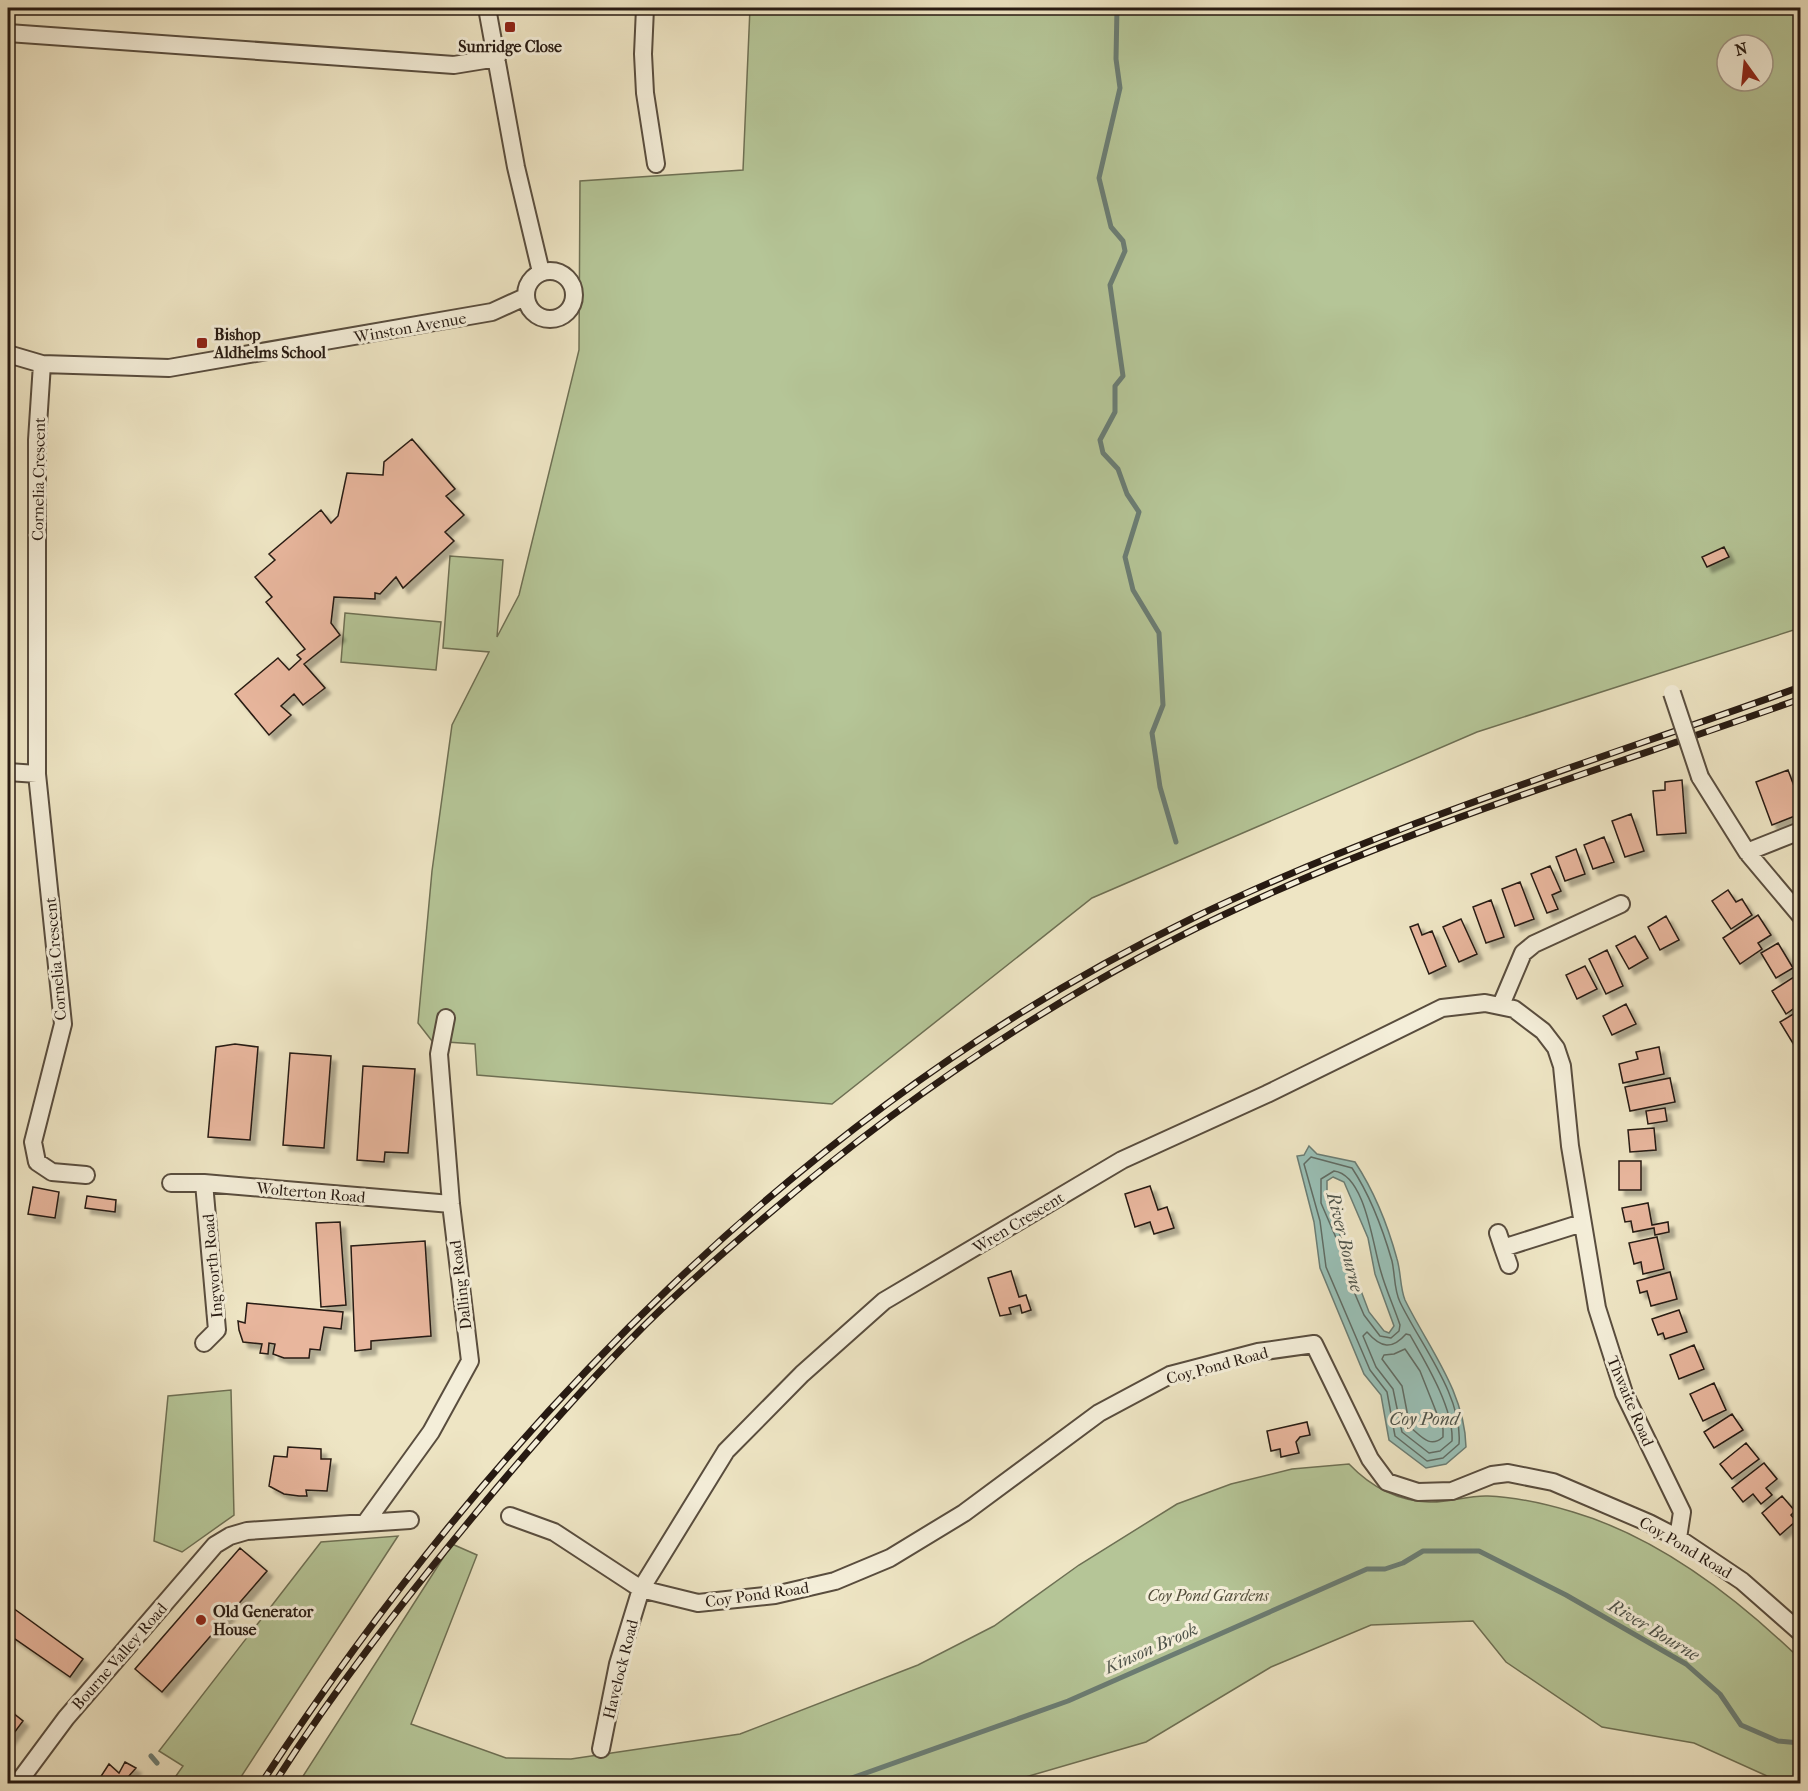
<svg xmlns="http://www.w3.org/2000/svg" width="1808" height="1791" viewBox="0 0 1808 1791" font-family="'IM FELL French Canon',serif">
  <defs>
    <filter id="shadow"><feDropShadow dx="5.5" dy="5.5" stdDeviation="1.5" flood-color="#0004"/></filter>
  </defs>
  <rect width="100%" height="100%" fill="#eee5c4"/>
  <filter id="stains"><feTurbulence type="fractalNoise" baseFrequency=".00333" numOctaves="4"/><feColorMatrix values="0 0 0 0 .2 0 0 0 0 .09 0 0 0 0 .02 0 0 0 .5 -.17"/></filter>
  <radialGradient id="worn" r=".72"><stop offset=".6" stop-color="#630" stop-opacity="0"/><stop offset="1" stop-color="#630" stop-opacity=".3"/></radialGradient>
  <path fill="#b5c597" stroke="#6e7054" stroke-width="1.5" fill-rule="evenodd" d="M750,8H1800V628L1477,732L1092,898L832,1104L477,1075L475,1044L432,1041L418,1023L432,871L452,725L489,652L443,648L450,556L503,560L497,637L519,595L579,350L580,181L743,170ZM1727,45H1763V81H1727Z
    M345,613L441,622L436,670L341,662Z
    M231,1390L234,1515L182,1552L154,1541L168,1396Z
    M1349,1464C1371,1487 1397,1501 1429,1502C1449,1503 1468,1495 1488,1496C1516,1497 1546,1504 1573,1512C1658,1537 1737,1598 1800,1659V1783L1767,1776L1694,1743L1602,1727L1506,1662L1473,1621L1371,1625L1271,1667L1146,1742L1005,1783L298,1784L452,1544L477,1555L411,1724L506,1758L571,1759L740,1734L918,1665L994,1626L1079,1565L1177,1504L1231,1484L1292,1469Z
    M398,1536L237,1783H171L183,1766L159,1751L321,1542Z"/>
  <path fill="#99bfb5" stroke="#6b7d74" stroke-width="1.5" fill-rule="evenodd" d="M1309,1146L1317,1154L1355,1162C1374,1191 1388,1226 1397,1259C1401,1272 1400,1288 1405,1300C1428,1347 1465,1392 1466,1447L1446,1464L1426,1468L1389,1440L1381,1395L1364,1374L1320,1268L1314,1222L1297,1156L1304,1155ZM1333,1177L1344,1182L1368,1238L1375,1274L1394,1326L1389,1333L1384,1331L1369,1312L1327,1201V1181Z"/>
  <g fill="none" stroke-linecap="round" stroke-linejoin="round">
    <path stroke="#606c64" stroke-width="1.5" d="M1311,1157L1352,1168C1370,1195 1383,1230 1392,1261C1395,1274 1394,1290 1400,1302C1420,1344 1463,1396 1459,1444L1443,1458L1427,1461L1395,1436L1387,1392L1370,1370L1326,1267L1320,1221L1304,1164Z
      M1334,1171C1366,1175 1373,1248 1381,1272C1386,1290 1394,1307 1400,1325L1399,1331L1391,1338L1380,1336L1364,1315L1352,1287L1337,1240L1321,1203V1179Z
      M1367,1332C1381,1348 1392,1350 1406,1334L1410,1335C1426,1363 1454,1409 1452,1441L1440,1451L1429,1453L1402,1432L1393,1389L1376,1367L1363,1336Z
      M1405,1349L1420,1371L1443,1429V1437C1430,1449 1421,1436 1410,1427L1402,1386L1382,1359L1384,1355L1394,1354Z"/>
    <path stroke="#6b7d74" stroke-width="5" d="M1117,8L1116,59L1120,88L1099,178L1111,227L1123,241L1125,251L1110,285L1123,376L1115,386V412L1100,440L1103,453L1118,469L1127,494L1139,512L1125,557L1133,590L1159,633L1163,705L1152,733L1160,787L1176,842
      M151,1756L157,1763
      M835,1784L1068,1701L1367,1569H1385L1403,1563L1423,1551H1479L1566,1595L1686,1664L1720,1694L1741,1725L1778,1741L1800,1743"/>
  </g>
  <path fill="#e8b69d" stroke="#271a12" stroke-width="1.5" filter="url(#shadow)" d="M412,439L455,489L446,496L464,515L445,532L454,541L403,588L396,577L380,594L375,593V599L334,597L331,623L340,635L304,664L325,688L303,705L294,694L281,706L291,715L269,735L235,694L278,658L289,670L301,659L297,655L305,649L266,602L272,597L255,577L275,560L269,554L321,510L331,523L338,516L347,473L383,475L384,462Z
    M1724,547L1729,557L1707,567L1702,557Z
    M1788,770L1800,802V814L1772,825L1756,782Z
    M1682,780L1686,833L1657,835L1653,791L1665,790V782Z
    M1631,814L1644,851L1625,857L1612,821Z
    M1604,837L1614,862L1593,869L1584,845Z
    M1576,849L1585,874L1565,881L1556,857Z
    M1550,866L1561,891L1552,895L1558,909L1547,913L1531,874Z
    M1520,882L1534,919L1515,926L1502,889Z
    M1728,890L1736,902L1742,899L1752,915L1731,929L1712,901Z
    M1491,900L1504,937L1486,943L1473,907Z
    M1758,915L1771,935L1758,943L1762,949L1740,964L1723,938Z
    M1666,916L1679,940L1660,950L1648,927Z
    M1461,919L1477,954L1459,962L1443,927Z
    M1418,924L1422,935L1432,931L1446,966L1429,974L1410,927Z
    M1635,936L1648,958L1629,969L1616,946Z
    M1778,943L1793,968L1776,978L1761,953Z
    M1607,950L1623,986L1606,994L1589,959Z
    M1585,966L1597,989L1577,999L1566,975Z
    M1800,973V1004L1786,1014L1772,991Z
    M1626,1004L1636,1024L1612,1035L1603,1016Z
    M1800,1010V1041L1794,1045L1780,1022Z
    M235,1044L258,1047L250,1140L208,1137L216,1047Z
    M1659,1047L1664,1074L1623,1083L1619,1064L1638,1059L1636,1052Z
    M290,1053L331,1056L324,1148L283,1145Z
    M363,1066L415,1069L408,1153L385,1152L384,1162L357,1160Z
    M1670,1078L1675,1102L1630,1111L1625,1087Z
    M1665,1108L1667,1121L1648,1124L1646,1111Z
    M1654,1128L1656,1150L1630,1152L1628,1130Z
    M1619,1161H1641V1190H1619Z
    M1150,1186L1158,1210L1167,1207L1174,1228L1154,1234L1150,1222L1135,1227L1125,1194Z
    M33,1187L59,1192L55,1218L28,1214Z
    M87,1196L116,1200L115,1212L85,1208Z
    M1648,1203L1652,1225L1668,1222L1669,1232L1655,1235L1654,1228L1633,1232L1631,1221L1625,1222L1622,1208Z
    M340,1222L346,1305L321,1307L316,1223Z
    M1657,1237L1664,1269L1643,1274L1641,1262L1634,1264L1629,1243Z
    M425,1241L431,1336L371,1341V1349L355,1351L351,1246Z
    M1011,1271L1019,1297L1026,1295L1031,1310L1022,1313L1020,1305L1009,1308L1011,1314L1000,1316L988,1278Z
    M1670,1272L1677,1299L1651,1306L1647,1291L1640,1293L1637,1281Z
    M247,1303L343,1312L341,1329L324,1327L320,1350L310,1349L309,1358H284L273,1354L275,1344L269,1343L268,1354L260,1353L262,1344L243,1342L239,1330L238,1321L245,1323Z
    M1679,1310L1687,1332L1665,1339L1663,1333L1658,1335L1652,1319Z
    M1694,1345L1704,1369L1679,1379L1670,1355Z
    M1714,1383L1726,1410L1703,1421L1690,1394Z
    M1732,1414L1743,1430L1714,1448L1704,1432Z
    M1307,1422L1310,1435L1300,1437L1296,1442L1299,1453L1281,1457L1280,1449L1271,1451L1267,1431Z
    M1746,1443L1759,1459L1732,1479L1720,1464Z
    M288,1447L321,1449V1459H331L327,1491L306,1490L307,1496H299L284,1494L269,1486L274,1456L287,1457Z
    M1764,1463L1777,1479L1766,1488L1772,1495L1761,1504L1753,1494L1743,1502L1732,1488Z
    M1782,1496L1795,1511L1791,1515L1796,1521L1780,1535L1762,1513Z
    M240,1548L267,1571L162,1692L135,1669Z
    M13,1608L83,1659L70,1677L8,1634V1615Z
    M8,1709L23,1721L8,1741Z
    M125,1762L136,1768L128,1777L139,1784H96L109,1764L119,1773Z"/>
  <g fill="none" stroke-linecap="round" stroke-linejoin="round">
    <g stroke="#594d3e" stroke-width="20">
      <path id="minor" d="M487,8L516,167L541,272
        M645,8L643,54L645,93L656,164
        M8,33L454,65L497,58
        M526 295a24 24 0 1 1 48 0a24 24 0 1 1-48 0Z
        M8,354L42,364L169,368L492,312L525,297
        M42,364L37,440V774L63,1024L33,1142L37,1162L52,1172L86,1175
        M8,772L37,774
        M1700,777L1747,852L1800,915
        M1747,852L1800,831
        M1501,1005L1523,953L1534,944L1621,904
        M171,1183H204L451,1204
        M1498,1233L1503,1248L1582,1223
        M1503,1248L1509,1265
        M204,1343L217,1330L204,1183
        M510,1516L554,1532L641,1589L698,1603L775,1595L835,1581L890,1558L964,1513L1099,1413L1170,1375L1258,1352L1314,1344L1370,1459L1387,1482L1418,1492L1452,1491L1492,1475L1508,1473L1553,1482L1649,1523L1678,1538L1742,1581L1800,1632
        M366,1522L431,1432L470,1361L451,1204L439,1054L446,1018
        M601,1749L618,1664L641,1589L726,1451L802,1374L884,1301L1122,1160L1267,1094L1442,1008L1485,1003L1514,1009L1543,1031L1556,1048L1562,1066L1570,1146L1597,1308L1624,1393L1682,1512L1678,1538
        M17,1784L66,1718L215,1545L230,1536L247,1531L410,1520"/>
    </g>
    <use href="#minor" stroke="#f4eed9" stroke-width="16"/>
    <g stroke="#271a12" stroke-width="7">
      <path id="rail" d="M261,1784C492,1430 808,1104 1191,919C1387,824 1596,761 1800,687
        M274,1784C335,1688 404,1600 476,1513C529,1449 585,1385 643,1327C682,1288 724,1252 765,1217C913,1090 1072,984 1249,903C1427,821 1616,765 1800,699"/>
    </g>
    <use href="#rail" stroke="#f4eed9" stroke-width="4.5" stroke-dasharray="14" stroke-linecap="butt"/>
    <g stroke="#594d3e" stroke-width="20" stroke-linecap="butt">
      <path id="minor-bridge" d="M1672,693L1700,777"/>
    </g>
    <use href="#minor-bridge" stroke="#f4eed9" stroke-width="16"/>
  </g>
  <g fill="#8f2418" stroke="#f4eed9" stroke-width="2">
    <rect x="504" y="21" width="12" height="12" rx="3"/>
    <rect x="196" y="337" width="12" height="12" rx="3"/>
    <circle cx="201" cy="1620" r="6"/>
  </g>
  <g text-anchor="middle" stroke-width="6" stroke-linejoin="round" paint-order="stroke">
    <g font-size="16" font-weight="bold" fill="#271a12" stroke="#f4eed9" text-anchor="start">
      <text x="510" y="52" text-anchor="middle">Sunridge Close</text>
      <text x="214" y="340">Bishop<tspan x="214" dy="18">Aldhelms School</tspan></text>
      <text x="213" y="1617">Old Generator<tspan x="213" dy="18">House</tspan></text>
    </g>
    <g font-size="16" fill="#271a12" stroke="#f4eed9">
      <text transform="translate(410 327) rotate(-10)" y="6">Winston Avenue</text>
      <text transform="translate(38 479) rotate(-89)" y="6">Cornelia Crescent</text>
      <text transform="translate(55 959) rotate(-95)" y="6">Cornelia Crescent</text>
      <text transform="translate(311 1192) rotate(5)" y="6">Wolterton Road</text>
      <text transform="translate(1018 1222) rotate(-31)" y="6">Wren Crescent</text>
      <text transform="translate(212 1266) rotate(-95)" y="6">Ingworth Road</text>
      <text transform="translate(460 1285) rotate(-97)" y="6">Dalling Road</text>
      <text transform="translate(1217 1365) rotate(-15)" y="6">Coy Pond Road</text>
      <text transform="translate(1631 1401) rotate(67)" y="6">Thwaite Road</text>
      <text transform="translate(1686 1547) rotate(31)" y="6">Coy Pond Road</text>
      <text transform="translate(757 1594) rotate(-8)" y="6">Coy Pond Road</text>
      <text transform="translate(119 1656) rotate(-49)" y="6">Bourne Valley Road</text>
      <text transform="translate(620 1669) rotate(-76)" y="6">Havelock Road</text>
    </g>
    <g font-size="16" font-style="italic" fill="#524d3a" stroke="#f4eed9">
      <text x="1208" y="1601">Coy Pond Gardens</text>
    </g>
    <g font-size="18" font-style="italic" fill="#4f544b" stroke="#f4eed9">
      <text transform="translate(1345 1242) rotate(76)" y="6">River Bourne</text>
      <text x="1424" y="1425">Coy Pond</text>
      <text transform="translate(1654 1630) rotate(31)" y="6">River Bourne</text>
      <text transform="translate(1151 1648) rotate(-24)" y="6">Kinson Brook</text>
    </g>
  </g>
  <rect width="1808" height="1791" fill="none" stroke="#eee5c4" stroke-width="30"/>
  <rect x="9" y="9" width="1790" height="1773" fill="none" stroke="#271a12" stroke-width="3"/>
  <rect x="15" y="15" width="1778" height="1761" fill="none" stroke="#271a12" stroke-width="1.5"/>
  <g transform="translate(1745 63) rotate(345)"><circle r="28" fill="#f4eed9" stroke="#a29989" stroke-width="1.5"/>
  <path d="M0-4.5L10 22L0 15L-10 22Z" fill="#8f2418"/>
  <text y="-9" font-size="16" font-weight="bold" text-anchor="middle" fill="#271a12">N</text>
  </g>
  <rect width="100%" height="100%" filter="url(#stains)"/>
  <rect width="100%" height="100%" fill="url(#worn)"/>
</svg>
